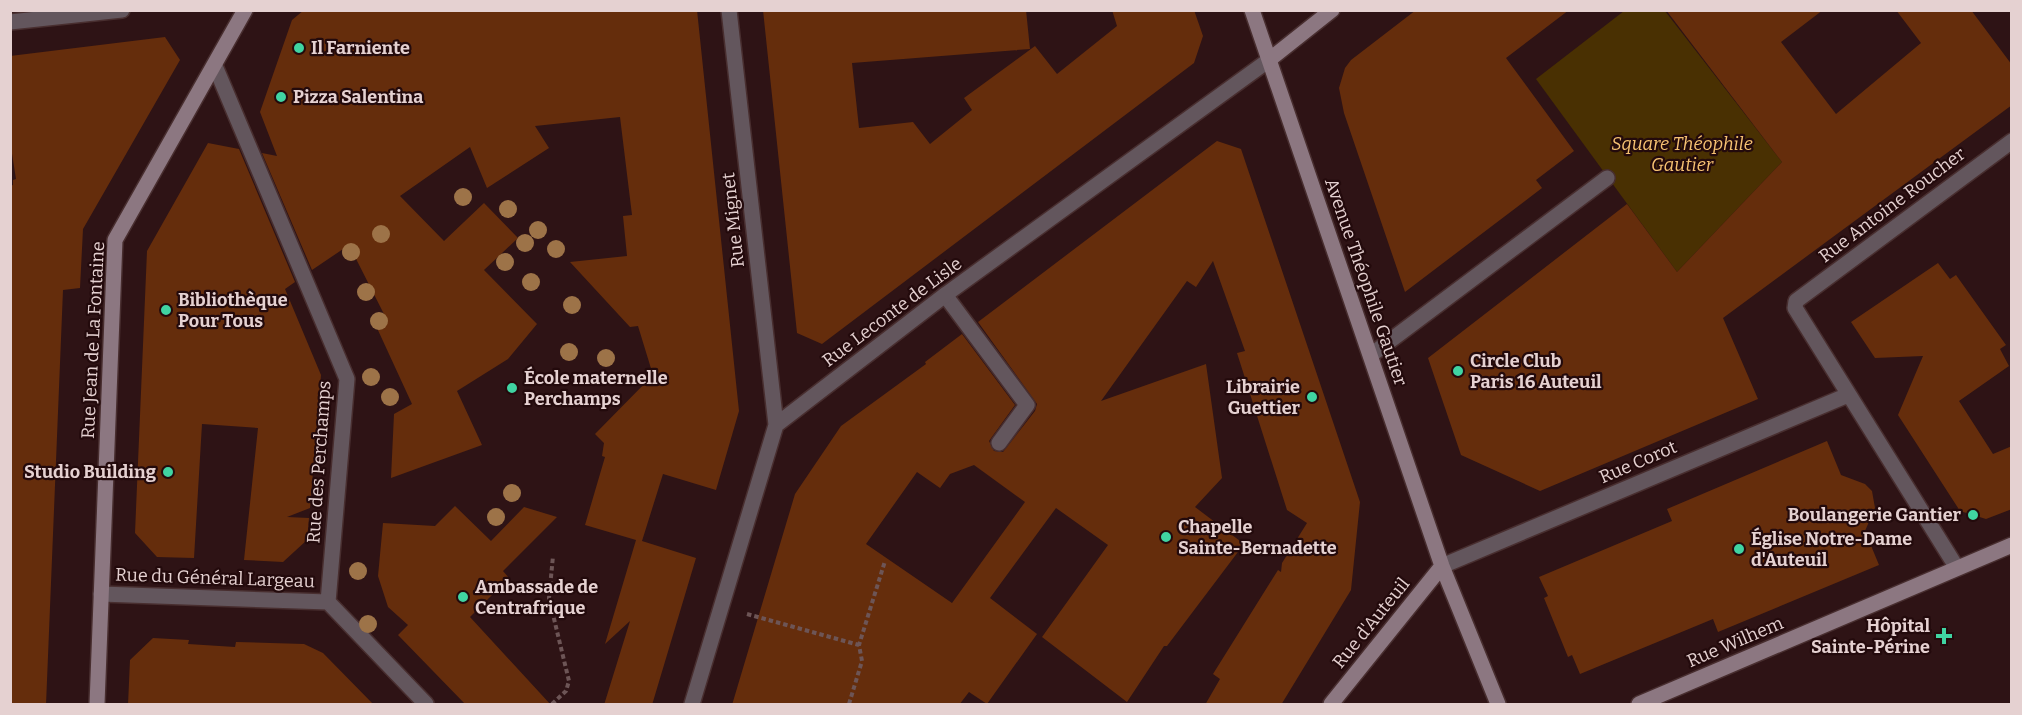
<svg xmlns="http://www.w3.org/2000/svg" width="2022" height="715" viewBox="0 0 2022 715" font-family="Bitter,serif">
  <rect width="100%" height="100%" fill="#2e1315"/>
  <path fill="#493002" d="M1624,11H1665L1782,162L1677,272L1536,79Z"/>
  <path fill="#652d0c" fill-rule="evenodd" d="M304,10H697L739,411L716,490L663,474L642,541L696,558L652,705H604L630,621L605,644L636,540L585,525L605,457L602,456L604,443L595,434L653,375L638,326L630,327L570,262L627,256L623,216L632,215L620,117L535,126L549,148L487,188L470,147L400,196L444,241L484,203L518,238L484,270L537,324L508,359L457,391L482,445L391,478L394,414L412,404L377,328L388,322L349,245L312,270L262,153L277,156L260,112L292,20Z
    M763,10H1026L1030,49L852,63L859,128L913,122L930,144L972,110L964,98L1035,46L1057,74L1117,26L1112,10H1194L1203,36L1194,63L822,344L797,333Z
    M1416,10H1569L1506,58L1574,151L1536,180L1542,188L1405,292L1344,113L1339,88L1345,68L1351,60Z
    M1666,10H1823L1781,42L1836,114L1921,43L1896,10H1971L2012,65V105L1723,318L1758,399L1540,491L1461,455L1428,358L1627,204L1677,272L1782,162Z
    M165,37L180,60L83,229L80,288L63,290L46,705H10V186L13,185V180L16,179L10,141V56Z
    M1217,141L1241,149L1360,502L1351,590L1281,705H1205L1220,679L1213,674L1278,570L1281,572L1282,563L1307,523L1287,510L1237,353L1245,351L1213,261L1196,287L1187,281L1101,401L1206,364L1222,478L1195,507L1244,544L1167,646H1164L1127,702L1042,637L1108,545L1056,508L990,598L1037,634L987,704L969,692L959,705H732L795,494L841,426L926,364L925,362L962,334L1015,405L989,441L994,451L1003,452L1035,411L1037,404L978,322ZM974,465L1025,502L952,603L866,544L917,472L940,488L950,474Z
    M208,143L239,149L295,282L285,289L321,375L310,508L287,517L309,518L307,540L283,562L244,560L258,428L202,424L194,558L157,557L135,533L147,251Z
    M1938,263L1950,279L1956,275L2006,345L2000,349L2009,366L1959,401L1993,454L2012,446V509L1986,519L1960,511L1898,415L1923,356L1875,358L1851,322Z
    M1827,441L1841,475L1865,484L1872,491L1875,508L1865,531L1879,565L1718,632L1713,619L1580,674L1572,655L1568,657L1544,598L1548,596L1539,577L1672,521L1667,509Z
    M455,506L491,541L524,507L557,517L503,571L509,578L470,617L551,705H466L398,635L408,625L388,607L378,576L383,523L435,526Z
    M153,638L189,640L188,644L235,647L236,642L304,644L323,653L374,705H128L130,660Z"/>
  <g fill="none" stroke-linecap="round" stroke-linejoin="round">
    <g stroke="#482e2f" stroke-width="18">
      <path id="lane" d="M945,295L1027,405L999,443
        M1371,355L1607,178"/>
    </g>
    <g stroke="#482e2f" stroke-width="18">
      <path id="street" d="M729,10L776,425
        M10,22L122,10
        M215,66L347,379L328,602L426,704
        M1442,566L1848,395
        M1957,568L1795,308L1796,301L2012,141
        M101,594L328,602
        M692,704L776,425L945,295L1269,60"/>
    </g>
    <g stroke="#482e2f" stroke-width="18">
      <path id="secondary" d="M1252,10L1442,566L1498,704
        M1269,60L1332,10
        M97,704L115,240L245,10
        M1331,704L1442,566
        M1639,704L2012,545"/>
    </g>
    <path stroke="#6d5556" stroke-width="4" stroke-dasharray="4.5 3" stroke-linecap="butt" d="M747,614L859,645
      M552,704L566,691L569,681L549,598L553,556
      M849,704L862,661L859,645L885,561"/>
    <use href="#lane" stroke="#63565d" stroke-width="15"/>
    <use href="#street" stroke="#63565d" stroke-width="15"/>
    <use href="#secondary" stroke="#8c7781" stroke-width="15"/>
  </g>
  <g fill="#9d7348">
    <circle cx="463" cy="197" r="9"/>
    <circle cx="508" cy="209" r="9"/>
    <circle cx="538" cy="230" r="9"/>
    <circle cx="381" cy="234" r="9"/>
    <circle cx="525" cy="243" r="9"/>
    <circle cx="556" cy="249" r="9"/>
    <circle cx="351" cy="252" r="9"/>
    <circle cx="505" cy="262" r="9"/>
    <circle cx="531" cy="282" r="9"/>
    <circle cx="366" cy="292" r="9"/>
    <circle cx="572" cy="305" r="9"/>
    <circle cx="379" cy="321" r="9"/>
    <circle cx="569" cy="352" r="9"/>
    <circle cx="606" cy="358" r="9"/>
    <circle cx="371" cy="377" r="9"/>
    <circle cx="390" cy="397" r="9"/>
    <circle cx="512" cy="493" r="9"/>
    <circle cx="496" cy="517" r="9"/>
    <circle cx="358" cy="571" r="9"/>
    <circle cx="368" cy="624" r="9"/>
  </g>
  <g fill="#40d4a2" stroke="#230a0c" stroke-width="2">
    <circle cx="299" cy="48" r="6"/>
    <circle cx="281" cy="97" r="6"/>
    <circle cx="166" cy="310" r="6"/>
    <circle cx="1458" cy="371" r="6"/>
    <circle cx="512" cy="388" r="6"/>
    <circle cx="1312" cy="397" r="6"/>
    <circle cx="168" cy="472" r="6"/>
    <circle cx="1973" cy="515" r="6"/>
    <circle cx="1166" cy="537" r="6"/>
    <circle cx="1739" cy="549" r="6"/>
    <circle cx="463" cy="597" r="6"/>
    <path d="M1941 627h6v6h6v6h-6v6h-6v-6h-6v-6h6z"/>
  </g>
  <g text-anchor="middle" stroke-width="4.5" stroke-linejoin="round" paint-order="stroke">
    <g font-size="18" font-weight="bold" fill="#e5d1d1" stroke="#230a0c" text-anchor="start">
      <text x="311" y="54">Il Farniente</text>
      <text x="293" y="103">Pizza Salentina</text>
      <text x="178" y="306">Bibliothèque<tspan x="178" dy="21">Pour Tous</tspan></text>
      <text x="1470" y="367">Circle Club<tspan x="1470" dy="21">Paris 16 Auteuil</tspan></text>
      <text x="524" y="384">École maternelle<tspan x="524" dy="21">Perchamps</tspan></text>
      <text x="1300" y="393" text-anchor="end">Librairie<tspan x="1300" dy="21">Guettier</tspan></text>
      <text x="156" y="478" text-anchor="end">Studio Building</text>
      <text x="1961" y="521" text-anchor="end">Boulangerie Gantier</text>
      <text x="1178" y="533">Chapelle<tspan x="1178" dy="21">Sainte-Bernadette</tspan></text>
      <text x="1751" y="545">Église Notre-Dame<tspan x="1751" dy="21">d'Auteuil</tspan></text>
      <text x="475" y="593">Ambassade de<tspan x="475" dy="21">Centrafrique</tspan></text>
      <text x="1930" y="632" text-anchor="end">Hôpital<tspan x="1930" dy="21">Sainte-Périne</tspan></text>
    </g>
    <g font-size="18" font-style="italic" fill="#f7c272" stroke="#230a0c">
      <text x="1682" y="150">Square Théophile<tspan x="1682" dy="21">Gautier</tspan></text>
    </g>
    <g font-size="18" fill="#e5d1d1" stroke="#230a0c">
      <text transform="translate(1892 205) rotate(-37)" y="6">Rue Antoine Roucher</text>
      <text transform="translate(733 220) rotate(-96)" y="6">Rue Mignet</text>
      <text transform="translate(1366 282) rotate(71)" y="6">Avenue Théophile Gautier</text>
      <text transform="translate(892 312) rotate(-37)" y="6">Rue Leconte de Lisle</text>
      <text transform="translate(93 340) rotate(-87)" y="6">Rue Jean de La Fontaine</text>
      <text transform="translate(319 462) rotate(-86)" y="6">Rue des Perchamps</text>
      <text transform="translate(1638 462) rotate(-23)" y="6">Rue Corot</text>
      <text transform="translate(215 578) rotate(2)" y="6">Rue du Général Largeau</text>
      <text transform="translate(1371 623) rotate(-51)" y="6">Rue d'Auteuil</text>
      <text transform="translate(1735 642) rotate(-23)" y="6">Rue Wilhem</text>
    </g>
  </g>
  <rect width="2022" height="715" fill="none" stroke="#e5d1d1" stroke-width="24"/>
</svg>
